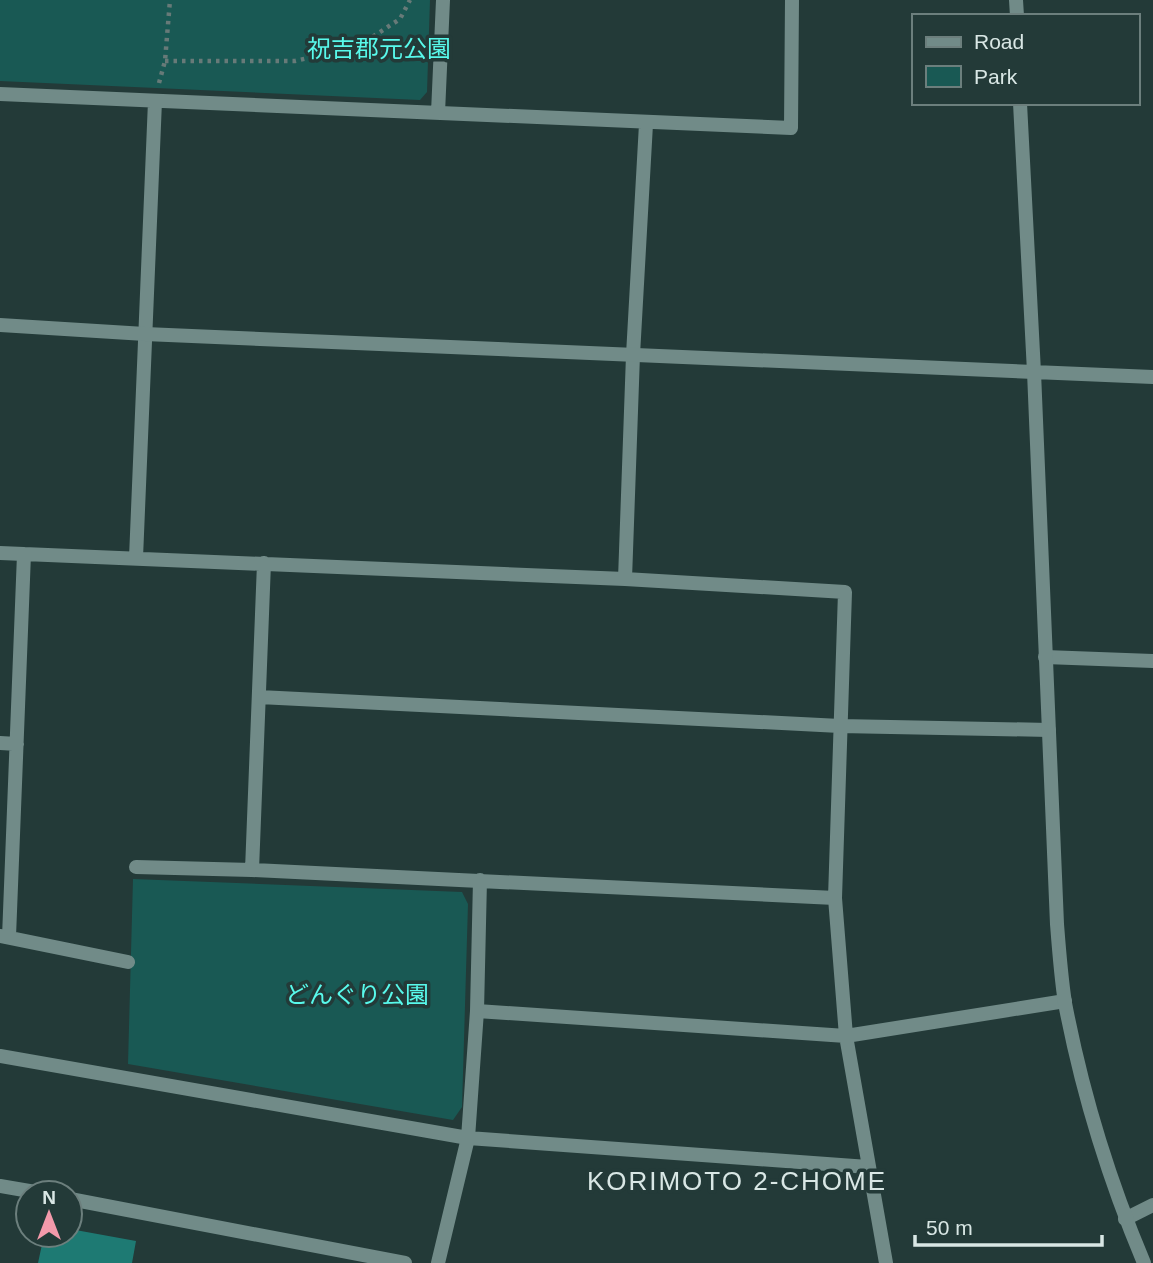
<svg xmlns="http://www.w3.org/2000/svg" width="1153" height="1263" viewBox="0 0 1153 1263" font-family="Arial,'Noto Sans JP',sans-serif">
  <rect width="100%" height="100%" fill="#233a38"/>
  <path fill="#195954" d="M0,0H430L427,92L420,100L0,81Z
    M133,879L462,892L468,904L462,1107L453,1120L128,1064Z"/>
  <path fill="#1e7a73" d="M70,1229L136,1241L132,1263H38L44,1235H70Z"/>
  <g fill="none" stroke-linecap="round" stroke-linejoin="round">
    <path stroke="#677a78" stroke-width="4.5" stroke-dasharray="3.5 5" stroke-linecap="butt" d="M165,61H295L357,47L400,19L410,0
      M159,83L165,61L170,0"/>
    <path stroke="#718b88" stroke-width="14" d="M0,94L791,128L792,0
      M438,113L443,0
      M0,553L625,579L845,592L835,898L846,1036L886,1263
      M136,558L155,101
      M625,579L633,355L646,124
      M1045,657L1153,661
      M259,697L840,726L1049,730
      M0,743L17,744
      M136,867L252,870L835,898
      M252,870L264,563
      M1,936L128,962
      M9,937L24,554
      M477,1011L846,1036L1065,1001
      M0,1056L468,1138L868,1167
      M0,1186L41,1193
      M70,1199L405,1263
      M1125,1219L1153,1205
      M438,1263L468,1138L477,1011L480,880"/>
    <path stroke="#718b88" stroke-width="14" d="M1016,0L1017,16
      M1020,103L1034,372L1057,924C1059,950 1061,977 1065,1003C1082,1092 1109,1180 1144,1263
      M0,325L145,334L1153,377"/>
  </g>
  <g text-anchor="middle" stroke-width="7" stroke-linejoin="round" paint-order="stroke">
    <g font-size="24" fill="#58f9eb" stroke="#233a38">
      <text x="379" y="57">祝吉郡元公園</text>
      <text x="357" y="1003">どんぐり公園</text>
    </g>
    <g font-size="26" letter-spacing="2" fill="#d9e7e5" stroke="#233a38">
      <text x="737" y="1190">KORIMOTO 2-CHOME</text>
    </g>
  </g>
  <rect x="912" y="14" width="228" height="91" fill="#233a38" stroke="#6c7f7d" stroke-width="2"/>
  <rect x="926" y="37" width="35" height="10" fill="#718b88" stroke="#6c7f7d" stroke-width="2"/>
  <text x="974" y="49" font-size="21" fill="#d9e7e5">Road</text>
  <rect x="926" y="66" width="35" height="21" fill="#195954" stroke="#6c7f7d" stroke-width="2"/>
  <text x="974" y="84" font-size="21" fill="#d9e7e5">Park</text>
  <g transform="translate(49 1214)"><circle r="33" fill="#233a38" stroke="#6c7f7d" stroke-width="2"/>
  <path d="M0-5L12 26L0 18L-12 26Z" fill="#f39aab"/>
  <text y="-10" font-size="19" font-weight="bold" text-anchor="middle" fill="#d9e7e5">N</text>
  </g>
  <path d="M915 1235v10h187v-10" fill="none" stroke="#d9e7e5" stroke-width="3.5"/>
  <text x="926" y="1235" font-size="21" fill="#d9e7e5" stroke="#233a38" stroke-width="5" paint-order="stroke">50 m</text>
</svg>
